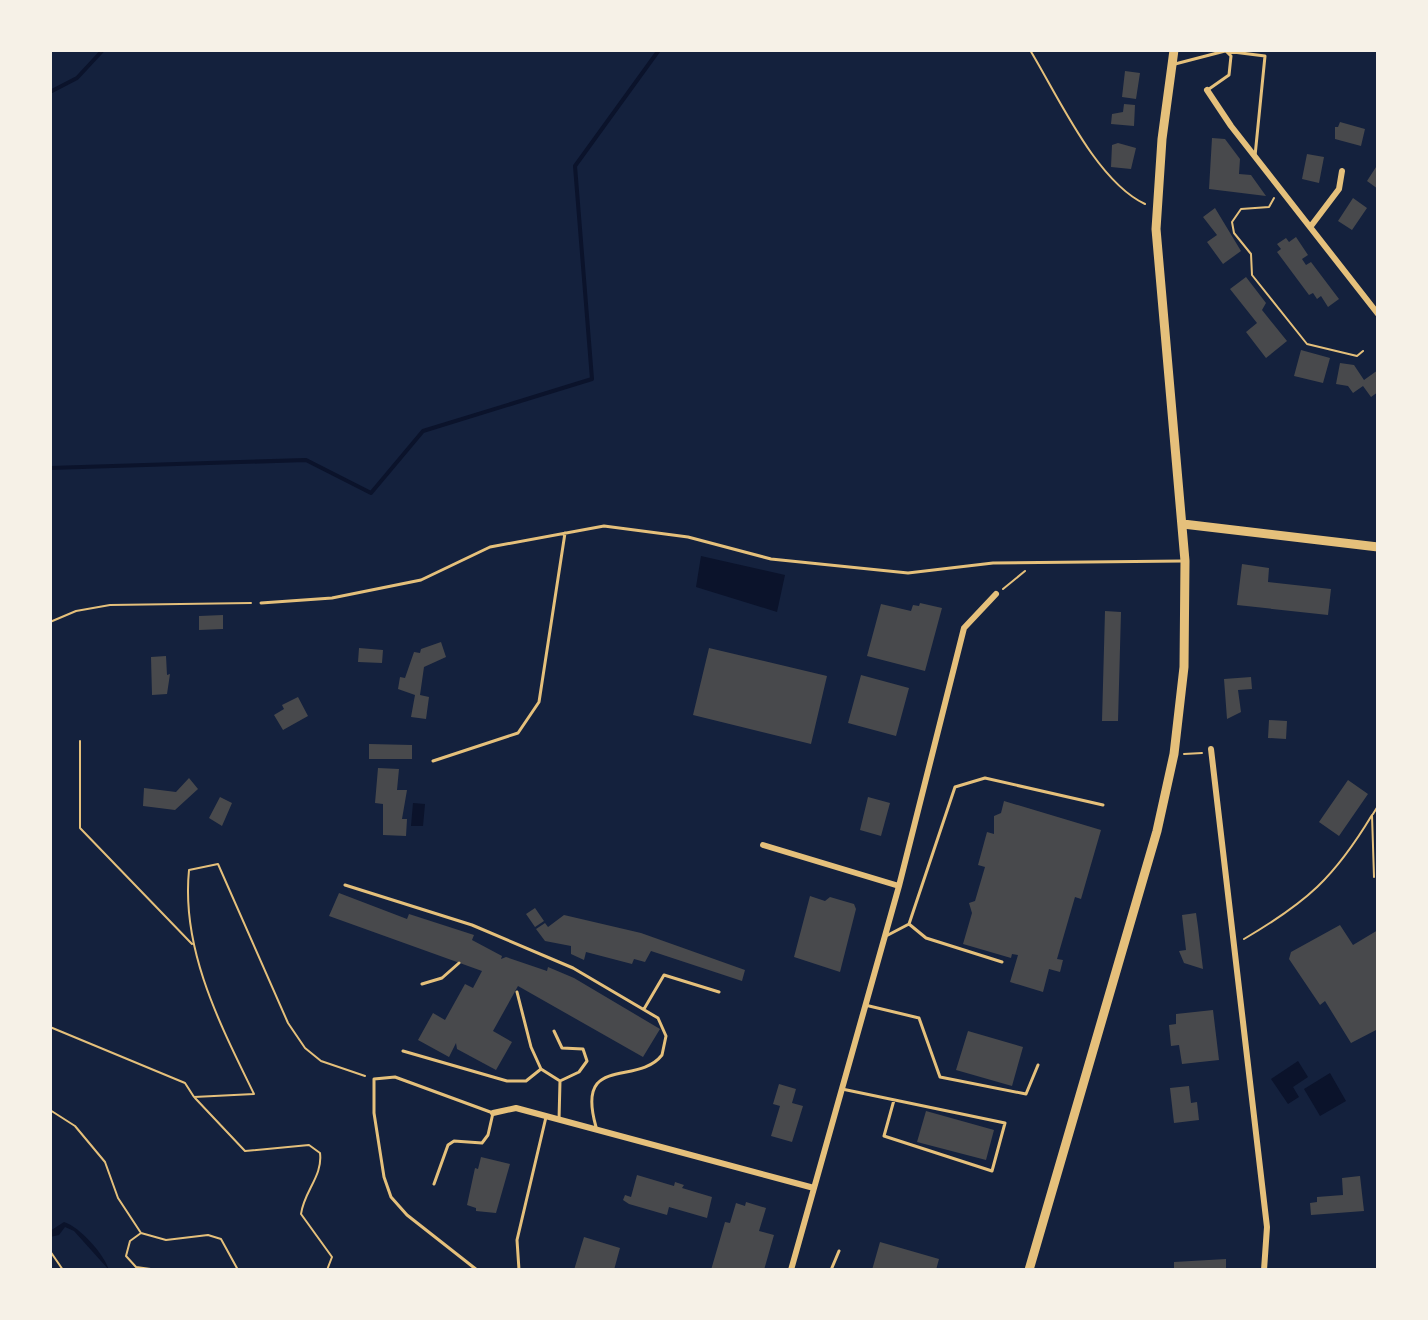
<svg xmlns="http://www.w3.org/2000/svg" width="1428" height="1320" viewBox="0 0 1428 1320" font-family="Raleway,sans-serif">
  <rect width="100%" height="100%" fill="#14213d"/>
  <path fill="#0b132b" d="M701,556L785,575L777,612L696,587Z
    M413,803L425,804L423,826H411Z
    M1298,1061L1308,1077L1293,1087L1299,1097L1288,1104L1271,1079Z
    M1330,1073L1346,1101L1320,1116L1304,1089Z
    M64,1222C80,1227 104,1254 109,1270L74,1231L65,1227L59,1235L50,1237V1231Z"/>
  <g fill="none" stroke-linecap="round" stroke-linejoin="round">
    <path stroke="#0b132b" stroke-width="4" d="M50,92L77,78L103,50
      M50,468L306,460L371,493L423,431L592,379L575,166L659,50"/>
  </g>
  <path fill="#48494c" d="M1125,71L1140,73L1136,99L1122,97Z
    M1124,104L1135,105L1134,126L1111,124L1112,114L1123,112Z
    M1340,122L1365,129L1361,146L1335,139V127H1338Z
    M1212,138L1225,139L1240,159L1239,174L1251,175L1266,196L1209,189Z
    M1118,143L1136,148L1131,169L1111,167L1112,145Z
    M1307,154L1324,157L1319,183L1302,179Z
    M1378,164V189L1367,181Z
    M1353,198L1367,208L1352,230L1338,221Z
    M1215,208L1241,251L1223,264L1207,242L1217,235L1203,217Z
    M1296,237L1308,255L1302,259L1306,265L1311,262L1339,299L1328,307L1321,296L1317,299L1313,293L1309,295L1277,252L1281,249L1277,244L1286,238L1289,242Z
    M1246,277L1266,303L1262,310L1287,341L1266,358L1246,332L1257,323L1230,289Z
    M1301,350L1330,358L1323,383L1294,376Z
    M1340,363L1354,365L1364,380L1378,370V392L1371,397L1363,386L1353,393L1348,386L1336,384Z
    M1242,564L1269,568L1268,582L1331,589L1328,615L1237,605Z
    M920,603L942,608L925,671L867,656L881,604L911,611L913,605L919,606Z
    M1105,611L1121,612L1118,721H1102Z
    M223,615V629L199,630V616Z
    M441,642L446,657L424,667L420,695L429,697L426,719L411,717L415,695L398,689L400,677L405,678L414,652L420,653L421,649Z
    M359,648L383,650L382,663L358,662Z
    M709,648L827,676L811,744L693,715Z
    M166,656L167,675L170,674L167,694L152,695L151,657Z
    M861,675L909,688L896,736L848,723Z
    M1251,677L1252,689L1238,690L1241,712L1227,719L1224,679Z
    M298,697L308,716L283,730L274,715L284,709L282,705Z
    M1269,720L1287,721L1286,739L1268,738Z
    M369,744L412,745V759H369Z
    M378,768L399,769L397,790H407L402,819H407L406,836L383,835V804L375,803Z
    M189,778L198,789L175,810L143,806L144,788L176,792Z
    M1348,780L1368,794L1339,836L1319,822Z
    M220,797L232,803L222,826L209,818Z
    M868,797L890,803L881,836L860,830Z
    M1004,801L1101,830L1081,899L1075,897L1057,959L1063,960L1060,972L1049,969L1043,992L1010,982L1018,955L1012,954L1011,958L963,944L972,913L969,903L975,901L985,867L978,865L987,832L994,834V816L1001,813Z
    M339,893L407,919L409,914L474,935L472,940L502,956L501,959L506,957L547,971L548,967L574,978L660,1029L643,1057L518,986L493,1031L512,1042L496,1070L457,1049L456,1043L449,1057L418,1040L433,1013L445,1020L465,984L473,988L482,971L329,916Z
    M810,896L825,901L830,897L854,904L856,909L840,972L794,957Z
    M535,908L544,921L535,927L526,914Z
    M1196,913L1198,927L1203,969L1184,963L1179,951L1186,950L1182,915Z
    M564,915L641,933L745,970L742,981L651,951L645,962L634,959L632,964L586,952L584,960L571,954V946L545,941L536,929L545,923L548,927Z
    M1340,925L1353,945L1378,930V1029L1351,1043L1325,1001L1320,1005L1289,959L1291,952Z
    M1213,1010L1219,1060L1182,1064L1179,1045L1171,1046L1169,1025L1176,1024V1014Z
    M968,1031L1023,1047L1012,1086L956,1070Z
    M779,1084L796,1089L792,1103L803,1106L792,1142L771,1136L780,1106L773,1104Z
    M1189,1086L1191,1103L1197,1102L1199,1120L1174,1123L1170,1088Z
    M926,1111L994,1130L986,1160L917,1142Z
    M481,1157L510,1164L496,1213L476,1211V1208L467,1205L475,1168L478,1169Z
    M637,1175L674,1186L675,1182L684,1185L682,1188L712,1197L707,1218L669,1207L667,1215L629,1204L623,1200L625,1195L631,1197Z
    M1360,1176L1364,1211L1311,1215L1310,1203L1317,1202V1197L1343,1195L1342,1178Z
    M746,1202L766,1208L759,1231L774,1235L764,1270H711L725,1222L730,1223L736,1203L745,1206Z
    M584,1237L620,1248L614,1270H574Z
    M880,1242L939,1259L936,1270H872Z
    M1226,1259V1270H1174V1262Z"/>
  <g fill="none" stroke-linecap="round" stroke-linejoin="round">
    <path stroke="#e5c07b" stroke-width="2" d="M1030,50C1058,96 1096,181 1145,204
      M1274,198L1269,207L1241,209L1232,222L1234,233L1251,254L1252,275L1307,344L1357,356L1363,351
      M1003,589L1025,571
      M50,622L76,611L110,605L251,603
      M80,741V828L192,944
      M1184,754L1202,753
      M1373,814L1378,806
      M1244,939C1307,902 1334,878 1372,815L1374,877
      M50,1027L185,1083L194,1097L254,1094C220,1024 181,950 189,870L218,864L288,1023L305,1048L321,1061L365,1076
      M195,1098L245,1151L309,1145L320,1153C323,1176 304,1191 301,1214L332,1257L327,1270
      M50,1110L75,1126L105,1162L118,1198L141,1233L166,1240L208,1235L221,1239L238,1270
      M141,1233L130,1241L126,1256L136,1267L158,1270
      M50,1251L63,1270"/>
    <path stroke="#e5c07b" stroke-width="3" d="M1175,64L1225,51L1265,56L1255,156
      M1209,89L1229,75L1231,56L1225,50
      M261,603L332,598L421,580L490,547L604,526L688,537L771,559L908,573L993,563L1182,561
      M433,761L518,733L539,702L565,533
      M345,885L472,925L573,968L658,1018L666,1036L662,1055C637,1087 575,1053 596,1127
      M888,935L909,924
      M1002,962L926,938L909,924L955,787L985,778L1103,805
      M422,984L442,978L459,963
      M517,992L531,1047L541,1069
      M865,1005L919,1018L940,1077L1026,1094L1038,1065
      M644,1009L664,975L719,992
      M554,1031L562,1048L583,1049L587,1061L579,1072L560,1081L559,1120
      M403,1051L507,1081H526L541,1069L560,1081
      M842,1089L1005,1123L992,1171L884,1136L894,1100
      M434,1184L448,1145L454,1141L482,1143L488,1135L493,1113L395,1077L374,1079V1113L384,1177L391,1197L407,1215L477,1270
      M519,1270L517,1240L546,1117
      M831,1270L839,1251"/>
    <path stroke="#e5c07b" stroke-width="6" d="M1207,90L1231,126L1378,314
      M1311,226L1339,189L1342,171
      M1211,749L1267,1227L1264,1270
      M763,845L899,886
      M493,1113L516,1108L814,1188
      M791,1270L899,886L964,628L996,594"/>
    <path stroke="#e5c07b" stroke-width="9" d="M1183,524L1378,547
      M1029,1270L1157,831L1174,754L1184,667L1185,561L1156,229L1162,139L1174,50"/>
  </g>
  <rect width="1428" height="1320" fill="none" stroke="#f6f1e7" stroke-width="104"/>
</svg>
